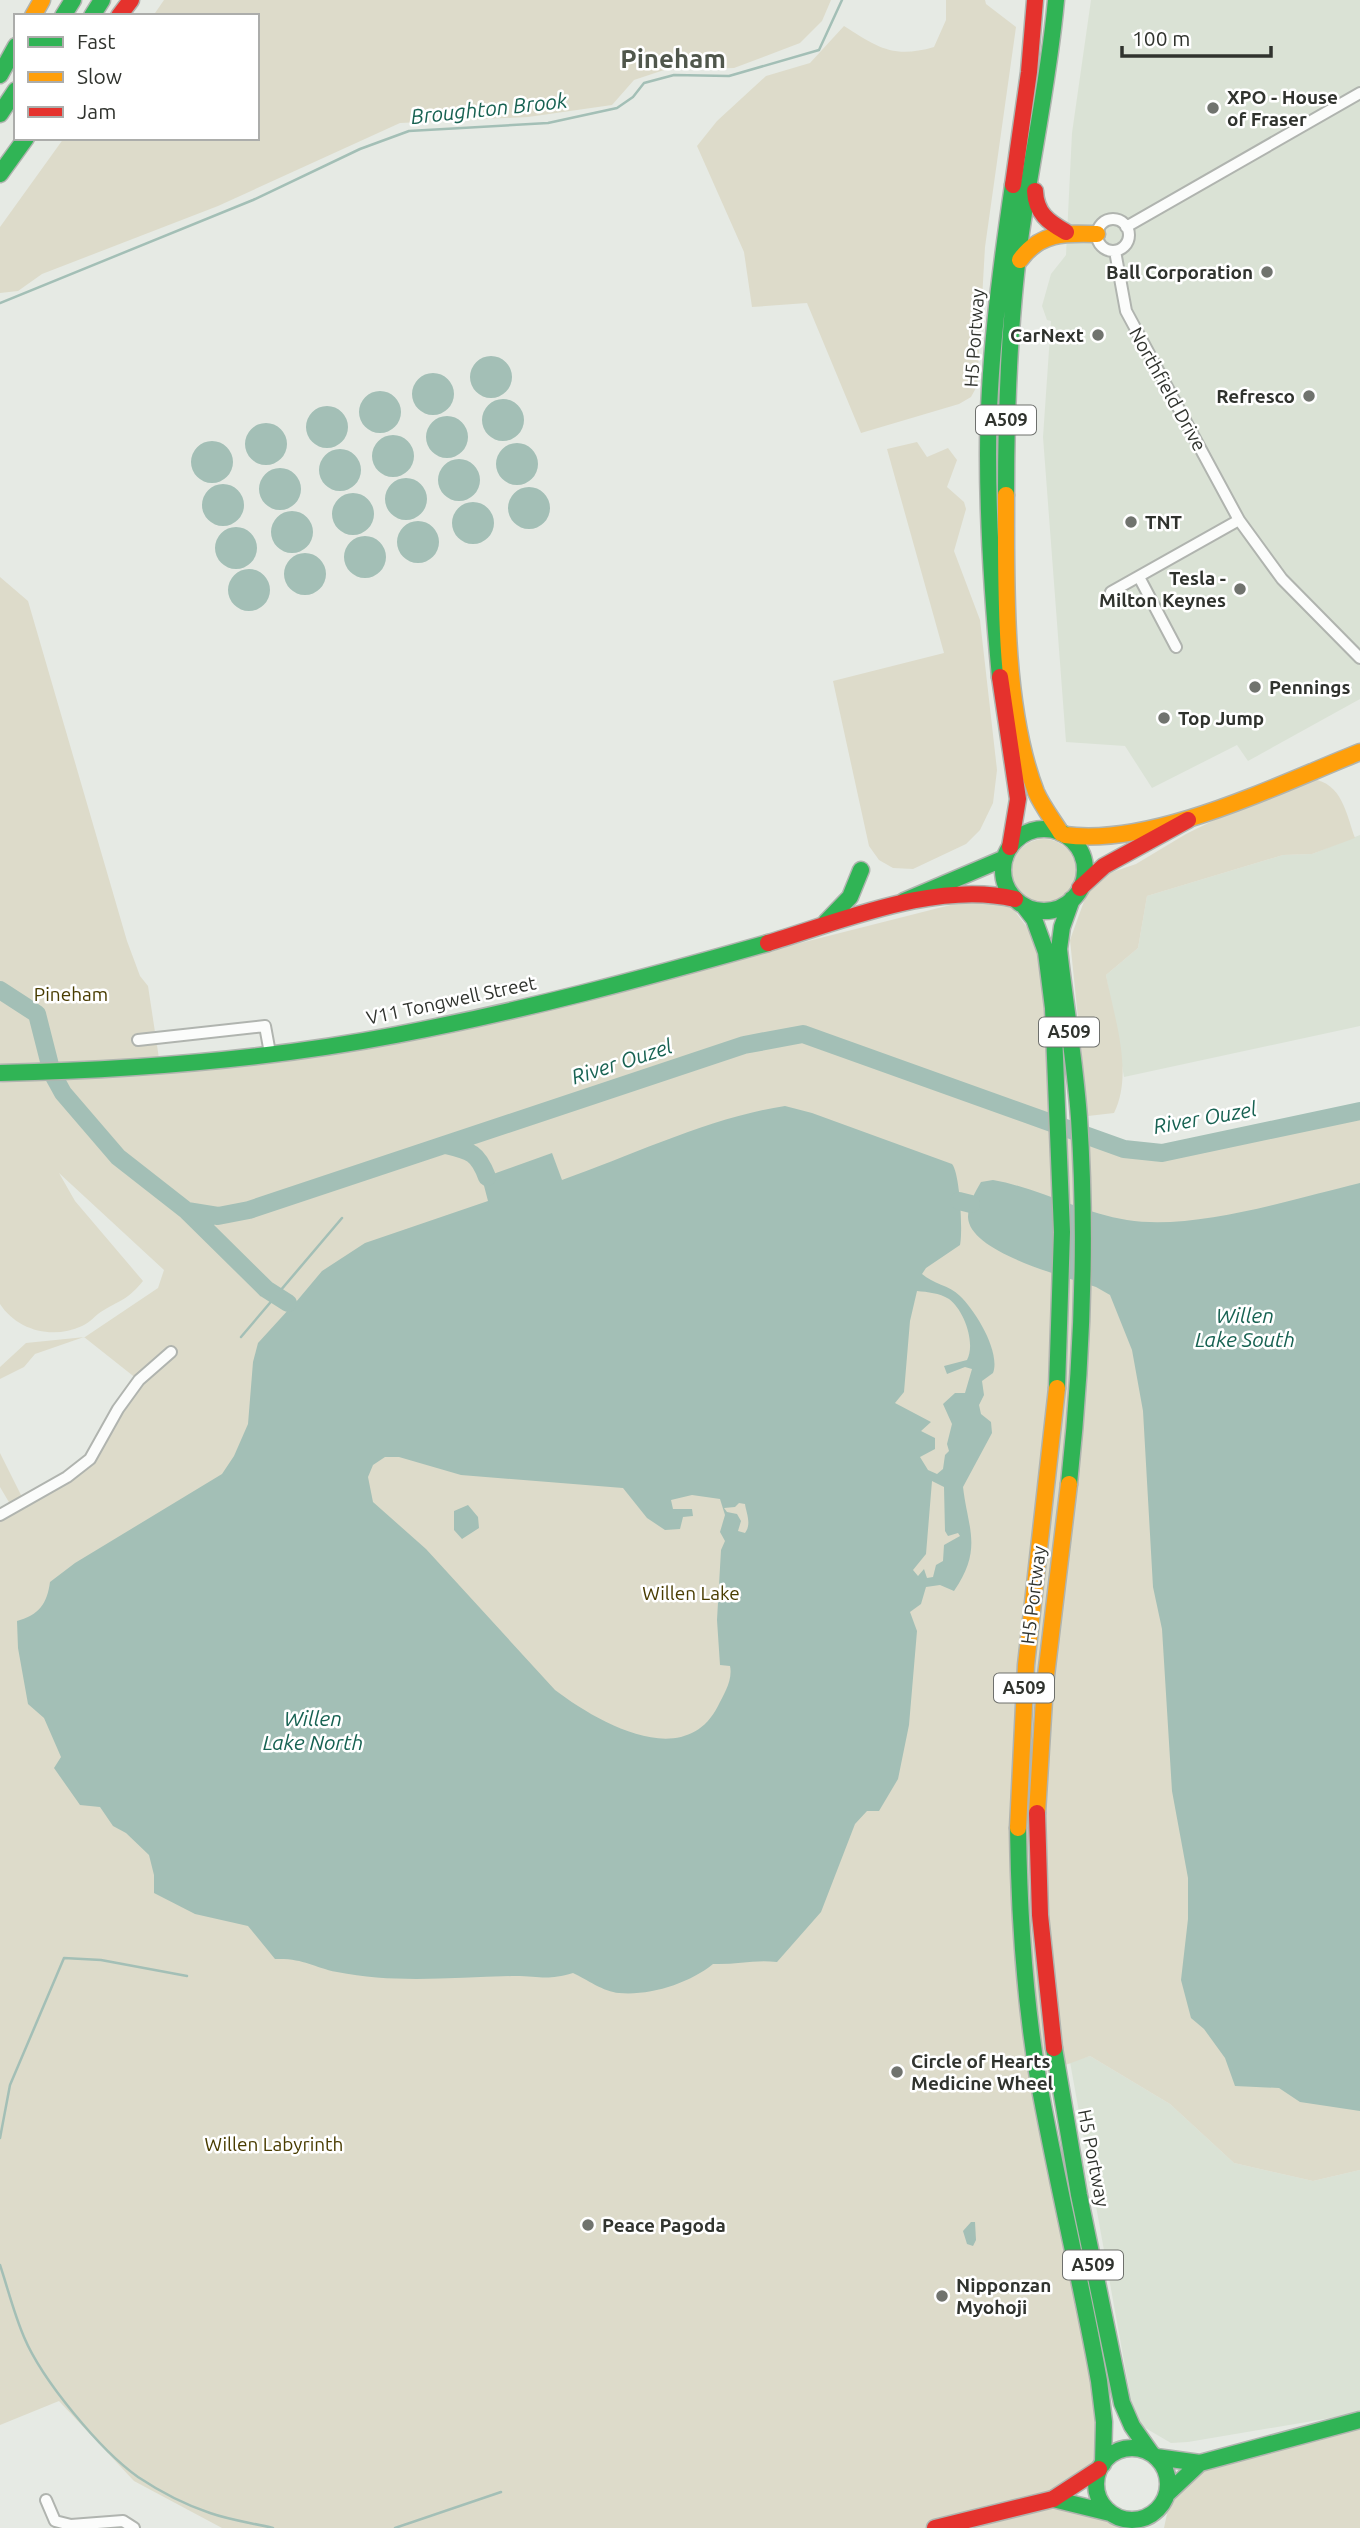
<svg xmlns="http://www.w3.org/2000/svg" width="1360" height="2528" viewBox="0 0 1360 2528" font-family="Ubuntu,sans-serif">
  <rect width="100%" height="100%" fill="#e6eae4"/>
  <path fill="#dae2d5" d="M1091,0H1360V699L1248,761L1237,745L1152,788L1125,746L1066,742L1043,437L1051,321L1047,320L1042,306L1051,274L1066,255L1072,133Z
    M1360,835V1026L1124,1077L1106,975L1138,948L1147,896L1283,855L1312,854Z
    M1090,2056L1170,2104L1234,2163L1313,2181L1360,2170V2413L1188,2442L1171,2443L1135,2422L1070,2062Z"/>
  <path fill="#dddbca" d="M164,0H831L822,21L800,43L734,68L664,70L634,80L612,105L528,117L400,123L218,206L42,274L18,291L0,293V227L64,138H257V16H153Z
    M946,0H985L986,4L1016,27L985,247L977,386L971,397L959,404L861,433L807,303L752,307L744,252L697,146L717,121L766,76L810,63L844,26C877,47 893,59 934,47L946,20Z
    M917,442L927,457L948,448L957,460L947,487L964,502L966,509L954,551L980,620L997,770L993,803L980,830L966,844L913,869L893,868L879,860L869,846L833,681L944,653L887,449Z
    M0,577L28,601L127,941L140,976L148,986L160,1065L187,1068L718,964L978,898L1004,903L1014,910L1045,951L1060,1128L1124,1149L1162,1153L1360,1110V2170L1313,2181L1234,2163L1170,2104L1090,2056L1038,2075L1065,2211L1103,2464L1054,2499L1114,2516L1123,2528H222L134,2481L59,2401L0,2425V1515L90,1459L137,1379L84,1337L35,1354L24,1367L0,1379V1367L26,1343L85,1337L158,1288L164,1270L59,1173L75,1201L143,1281C128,1299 123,1299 104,1310C96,1314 90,1323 82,1326C52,1340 17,1330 0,1304V1083L6,1081L8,1073H0Z
    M1312,779C1342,783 1346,813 1355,838L1312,854L1283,855L1147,896L1138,948L1106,975C1114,1017 1134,1073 1114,1113L1088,1116L1070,940L1087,893L1101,876L1136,864L1186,834L1261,797Z
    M1012 871a32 32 0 1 1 64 0a32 32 0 1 1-64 0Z
    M0,1453L22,1497L10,1504L0,1487Z
    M1360,2420V2528H1164L1168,2509L1178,2491L1204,2467Z"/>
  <path fill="#a3bfb6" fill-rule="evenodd" d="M470 377a21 21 0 1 1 42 0a21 21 0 1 1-42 0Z
    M412 394a21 21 0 1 1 42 0a21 21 0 1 1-42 0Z
    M359 412a21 21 0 1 1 42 0a21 21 0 1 1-42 0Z
    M482 420a21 21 0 1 1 42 0a21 21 0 1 1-42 0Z
    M306 427a21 21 0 1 1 42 0a21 21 0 1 1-42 0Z
    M426 437a21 21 0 1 1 42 0a21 21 0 1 1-42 0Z
    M245 444a21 21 0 1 1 42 0a21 21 0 1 1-42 0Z
    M372 456a21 21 0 1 1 42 0a21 21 0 1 1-42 0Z
    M191 462a21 21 0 1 1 42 0a21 21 0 1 1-42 0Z
    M496 464a21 21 0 1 1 42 0a21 21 0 1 1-42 0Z
    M319 470a21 21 0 1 1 42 0a21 21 0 1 1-42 0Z
    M438 480a21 21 0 1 1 42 0a21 21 0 1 1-42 0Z
    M259 489a21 21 0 1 1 42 0a21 21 0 1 1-42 0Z
    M385 499a21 21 0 1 1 42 0a21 21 0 1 1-42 0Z
    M202 505a21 21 0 1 1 42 0a21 21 0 1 1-42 0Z
    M508 508a21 21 0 1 1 42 0a21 21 0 1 1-42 0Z
    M332 514a21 21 0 1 1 42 0a21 21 0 1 1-42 0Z
    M452 523a21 21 0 1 1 42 0a21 21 0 1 1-42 0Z
    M271 532a21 21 0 1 1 42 0a21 21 0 1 1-42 0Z
    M397 542a21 21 0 1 1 42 0a21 21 0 1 1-42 0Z
    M215 548a21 21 0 1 1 42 0a21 21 0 1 1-42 0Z
    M344 557a21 21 0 1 1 42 0a21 21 0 1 1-42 0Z
    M284 574a21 21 0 1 1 42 0a21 21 0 1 1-42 0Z
    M228 590a21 21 0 1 1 42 0a21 21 0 1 1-42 0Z
    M785,1106L812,1113L952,1164C960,1173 963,1232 960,1245L926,1268L922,1274C933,1284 949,1285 960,1296C975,1310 1001,1352 993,1373L982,1381L984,1395L979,1405L981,1414L991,1422L992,1433L963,1487C968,1529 983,1549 954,1591L940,1585L926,1587L921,1604L910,1612L917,1631L909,1725L898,1779L879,1811H867L855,1824L821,1912L777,1962C755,1959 735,1965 713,1964C690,1983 650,1996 619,1993C604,1992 586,1979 573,1973C546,1981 540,1976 515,1976C455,1977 396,1984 337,1972C312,1967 304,1958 275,1959L248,1926L195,1914L154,1893V1875L149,1855L126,1833L113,1826L100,1807L80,1805L54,1768L61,1757L44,1718L28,1704L18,1648L17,1621C39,1615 47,1604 50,1582L75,1563L222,1474L234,1456L248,1424L253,1362L258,1343L290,1308L288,1303L296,1302L322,1271L365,1243L488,1201L482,1178L552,1153L562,1180C633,1155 711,1117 785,1106ZM917,1291C928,1292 939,1293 949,1299C964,1310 976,1343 967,1360L944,1366L947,1374L965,1367L972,1369L965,1393H955L943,1404L952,1424L947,1444L949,1451L945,1455L943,1469L937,1474L928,1470L920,1457L935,1449V1438L921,1431L931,1422L895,1403L904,1392L910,1321ZM385,1457H399L461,1475L623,1488L647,1518L665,1530L680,1529L683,1517L693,1516L692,1509H673L671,1500L692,1495L720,1499L725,1515L720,1532L725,1541L721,1550L717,1620L720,1665L730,1666C733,1680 724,1694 718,1706C684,1773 596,1721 555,1690L426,1549L373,1502L368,1477L373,1465ZM932,1481L944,1487L945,1531L948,1536L958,1533L960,1536L944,1545L943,1561L936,1565L933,1577L927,1578L924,1569L918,1576L913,1570L926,1554ZM739,1503L745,1504C746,1512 752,1524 745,1533L738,1531L741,1521L737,1514L727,1512L724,1508L735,1507Z
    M993,1180C1039,1188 1081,1213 1127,1220C1194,1231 1293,1199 1360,1183V2111L1300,2102L1279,2088L1235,2086L1225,2058L1204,2029L1191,2018L1181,1980L1188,1919V1878L1172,1791L1162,1629L1153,1587L1143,1411L1132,1350L1110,1295L1096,1287C1067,1277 969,1253 968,1217C968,1205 975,1192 981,1182Z
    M468,1505L478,1517L479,1528L462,1539L454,1530V1511Z
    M971,2222H975L976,2240L973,2246L967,2244L963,2231Z"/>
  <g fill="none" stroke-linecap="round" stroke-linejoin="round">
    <path stroke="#a3bfb6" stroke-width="2.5" d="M0,303L253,200L360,149L409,131L548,123L617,108L633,97L644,83L674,75L729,76L819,50L842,0
      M241,1337L342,1218
      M0,2138L10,2085L64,1958L101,1960L187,1976
      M0,2265C8,2289 14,2314 24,2337C42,2380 100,2450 138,2477C159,2491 186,2505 210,2513C230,2520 252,2523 273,2528
      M395,2528L501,2492"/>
    <path stroke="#a3bfb6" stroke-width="18" d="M0,990L37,1014L52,1073L63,1093L118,1157L187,1211L218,1216L249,1210L744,1045L803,1034L1124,1149L1162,1153L1360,1111
      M446,1145C471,1151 478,1153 487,1177
      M959,1201L971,1204
      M187,1211L266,1289L288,1303"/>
    <g stroke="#b0b4af" stroke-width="14">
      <path id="street" d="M1097 235a16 16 0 1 1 32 0a16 16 0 1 1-32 0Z
        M1126,227L1360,93
        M1115,251L1126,311L1239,520L1282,579L1360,658
        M1139,577L1176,647
        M1111,592L1239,520
        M138,1040L265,1026L270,1053
        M0,1515L67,1477L90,1459L118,1409L139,1380L171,1352
        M46,2500L55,2521L71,2525L123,2521L134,2528"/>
    </g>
    <g stroke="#b0b4af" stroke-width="19">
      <path id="fast" d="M63,16L73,0
        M92,16L102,0
        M0,75L16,46
        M0,114L16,90
        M0,174L26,138
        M1006,495C1006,408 1009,319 1021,233C1032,155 1049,79 1056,0
        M1000,677C993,603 988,529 988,455C988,365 1000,274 1013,185
        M1003 870a41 41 0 1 1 82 0a41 41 0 1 1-82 0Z
        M904,901L1005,858
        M1024,906L1034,919L1046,952L1053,1008L1062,1232L1057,1388
        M826,922L850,897L861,870
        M0,1073C133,1070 266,1060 396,1035C522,1011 645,978 768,943
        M1069,1484C1082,1363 1087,1239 1079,1118C1075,1061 1065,1005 1059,949L1062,927L1072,899
        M1018,1828C1019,1911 1024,1995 1038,2078C1056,2179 1081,2280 1099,2381L1104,2422L1103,2464
        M1054,2048L1079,2195L1122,2403L1132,2426L1151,2453
        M1096 2484a36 36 0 1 1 72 0a36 36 0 1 1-72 0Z
        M1156,2457L1200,2463L1360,2420
        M1167,2494L1200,2463
        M1053,2499L1110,2513"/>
    </g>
    <g stroke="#b0b4af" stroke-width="19">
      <path id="slow" d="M33,16L42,0
        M1020,260C1040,232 1065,233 1097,234
        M1006,495C1006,586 1003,707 1036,792C1042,806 1053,820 1061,833
        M1065,835C1153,847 1277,785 1360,752
        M1037,1813L1045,1684L1069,1484
        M1018,1828L1026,1665L1057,1388"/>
    </g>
    <g stroke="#b0b4af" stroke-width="19">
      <path id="jam" d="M119,16L131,0
        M1013,185L1029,72L1035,0
        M1035,191C1036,213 1048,222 1066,232
        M1000,677L1018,799L1010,847
        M1080,888L1104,866L1188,820
        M768,943C842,921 938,880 1015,899
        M1037,1813L1040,1915L1054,2048
        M935,2528L1053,2499L1099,2469"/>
    </g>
    <use href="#street" stroke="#fbfcfb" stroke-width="10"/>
    <use href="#fast" stroke="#30b455" stroke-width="16"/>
    <use href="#slow" stroke="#ff9f0a" stroke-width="16"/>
    <use href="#jam" stroke="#e5322d" stroke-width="16"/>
  </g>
  <g fill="#70736e" stroke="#fff" stroke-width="2.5">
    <circle cx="1213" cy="108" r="7"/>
    <circle cx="1267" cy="272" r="7"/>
    <circle cx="1098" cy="335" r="7"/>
    <circle cx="1309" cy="396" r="7"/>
    <circle cx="1131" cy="522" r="7"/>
    <circle cx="1240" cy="589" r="7"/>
    <circle cx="1255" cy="687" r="7"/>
    <circle cx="1164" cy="718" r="7"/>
    <circle cx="897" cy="2072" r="7"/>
    <circle cx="588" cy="2225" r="7"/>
    <circle cx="942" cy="2296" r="7"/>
  </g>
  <g text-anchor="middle" stroke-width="5" stroke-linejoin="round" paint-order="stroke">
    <g fill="#fff" stroke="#6e706d" stroke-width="2">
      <rect x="976" y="405.5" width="60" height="29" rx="5"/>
      <rect x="1039" y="1017.5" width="60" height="29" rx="5"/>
      <rect x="994" y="1673.5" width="60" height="29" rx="5"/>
      <rect x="1063" y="2250.5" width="60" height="29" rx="5"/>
    </g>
    <g font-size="18" font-weight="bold" fill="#30332e">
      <text x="1006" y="426">A509</text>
      <text x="1069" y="1038">A509</text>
      <text x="1024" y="1694">A509</text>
      <text x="1093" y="2271">A509</text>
    </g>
    <g font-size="19" font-weight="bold" fill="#30332e" stroke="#fff" text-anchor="start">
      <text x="1227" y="104">XPO - House<tspan x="1227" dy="22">of Fraser</tspan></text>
      <text x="1253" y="279" text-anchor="end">Ball Corporation</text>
      <text x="1084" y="342" text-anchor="end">CarNext</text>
      <text x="1295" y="403" text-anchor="end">Refresco</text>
      <text x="1145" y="529">TNT</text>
      <text x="1226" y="585" text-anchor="end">Tesla -<tspan x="1226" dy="22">Milton Keynes</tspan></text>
      <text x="1269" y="694">Pennings</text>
      <text x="1178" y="725">Top Jump</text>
      <text x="911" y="2068">Circle of Hearts<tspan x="911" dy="22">Medicine Wheel</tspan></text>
      <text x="602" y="2232">Peace Pagoda</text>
      <text x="956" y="2292">Nipponzan<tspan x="956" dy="22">Myohoji</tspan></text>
    </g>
    <g font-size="19" fill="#30332e" stroke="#fff">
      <text transform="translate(974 338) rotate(-86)" y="7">H5 Portway</text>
      <text transform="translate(1168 389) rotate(61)" y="7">Northfield Drive</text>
      <text transform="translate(451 1000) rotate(-12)" y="7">V11 Tongwell Street</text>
      <text transform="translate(1033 1595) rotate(-83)" y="7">H5 Portway</text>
      <text transform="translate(1094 2158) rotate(79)" y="7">H5 Portway</text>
    </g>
    <g font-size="19" fill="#493c00" stroke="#fff">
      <text x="71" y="1001">Pineham</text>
      <text x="691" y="1600">Willen Lake</text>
      <text x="274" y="2151">Willen Labyrinth</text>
    </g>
    <g font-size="21" font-style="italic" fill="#176252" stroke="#fff">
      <text transform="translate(489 109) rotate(-6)" y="7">Broughton Brook</text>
      <text transform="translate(622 1062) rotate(-18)" y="7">River Ouzel</text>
      <text transform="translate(1205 1118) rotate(-10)" y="7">River Ouzel</text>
      <text x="1245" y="1323">Willen<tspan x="1245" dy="24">Lake South</tspan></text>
      <text x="313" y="1726">Willen<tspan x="313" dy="24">Lake North</tspan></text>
    </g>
    <g font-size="26" font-weight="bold" fill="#50574c" stroke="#fff">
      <text x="673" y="68">Pineham</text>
    </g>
  </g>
  <rect x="14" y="14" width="245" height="126" fill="#ffffff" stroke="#acadab" stroke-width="2"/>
  <rect x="28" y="37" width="35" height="10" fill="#30b455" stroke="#acadab" stroke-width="2"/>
  <text x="77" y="49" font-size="21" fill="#30332e">Fast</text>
  <rect x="28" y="72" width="35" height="10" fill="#ff9f0a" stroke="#acadab" stroke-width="2"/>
  <text x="77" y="84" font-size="21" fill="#30332e">Slow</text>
  <rect x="28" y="107" width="35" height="10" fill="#e5322d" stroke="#acadab" stroke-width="2"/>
  <text x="77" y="119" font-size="21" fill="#30332e">Jam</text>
  <path d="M1122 46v10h149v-10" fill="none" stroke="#30332e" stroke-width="3.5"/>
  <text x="1132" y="46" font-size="21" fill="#30332e" stroke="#ffffff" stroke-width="5" paint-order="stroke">100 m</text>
</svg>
